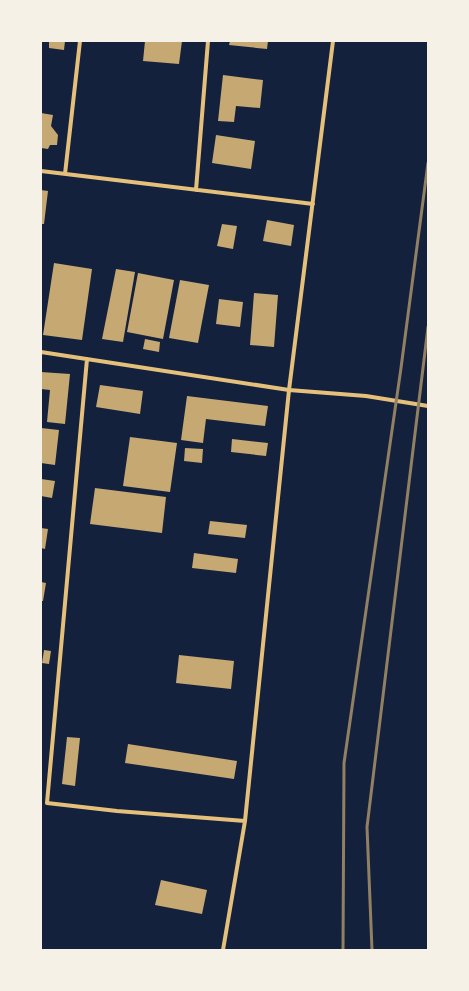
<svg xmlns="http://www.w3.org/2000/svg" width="469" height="991" viewBox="0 0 469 991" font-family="Inter,sans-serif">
  <rect width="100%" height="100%" fill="#14213d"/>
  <path fill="#c6a872" d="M49,41H65L64,50L49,48Z
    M145,41H182L179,64L143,61Z
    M230,41H268L267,49L229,45Z
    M223,75L263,80L260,108L236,106L234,122L218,121Z
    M41,113L53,115L51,126L58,135L57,145H50L48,149L41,148Z
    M216,135L255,141L251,169L212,163Z
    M41,190L48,191L44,224H41Z
    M267,220L294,225L291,246L263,241Z
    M222,224L237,226L233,249L217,246Z
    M54,263L92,269L82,340L43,335Z
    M116,269L135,272L123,342L102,339Z
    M138,273L174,280L163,339L127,332Z
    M180,280L209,285L198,343L169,338Z
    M254,293L278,295L274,347L250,345Z
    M219,299L243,302L240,327L216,324Z
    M145,339L160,342L159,352L143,349Z
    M41,372L70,374L65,424L47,422L50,390L41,389Z
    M100,385L143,391L140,414L96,407Z
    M187,396L268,406L265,426L206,419L203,443L181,440Z
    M41,428L59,430L55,465L41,463Z
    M130,437L177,443L170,492L123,486Z
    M232,439L268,443L266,456L231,452Z
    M185,448L203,449L202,463L184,461Z
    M41,479L55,481L52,498L41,496Z
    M95,488L166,497L162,533L90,524Z
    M210,521L247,525L245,538L208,534Z
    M41,528L48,529L45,549L41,548Z
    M194,553L238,559L236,573L192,568Z
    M41,582L46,583L43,601H41Z
    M44,650L51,651L49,664L42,663Z
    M179,655L234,661L231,689L176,683Z
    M67,737L80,738L75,786L62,784Z
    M128,744L237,761L234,779L125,763Z
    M161,880L207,890L202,914L155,905Z"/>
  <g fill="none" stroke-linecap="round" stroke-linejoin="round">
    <path stroke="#e5c07b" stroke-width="4" d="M41,171L313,204
      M65,174L80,41
      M196,190L208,41
      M41,352L289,390L366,396L428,406
      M87,359L47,803L117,811L245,821
      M223,950L245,821L289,390L333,41"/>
    <path stroke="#918062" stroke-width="3" d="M343,950L344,763L401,368L428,163
      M372,950L367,827L428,327"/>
  </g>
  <rect width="469" height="991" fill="none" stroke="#f6f1e7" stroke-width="84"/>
</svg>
